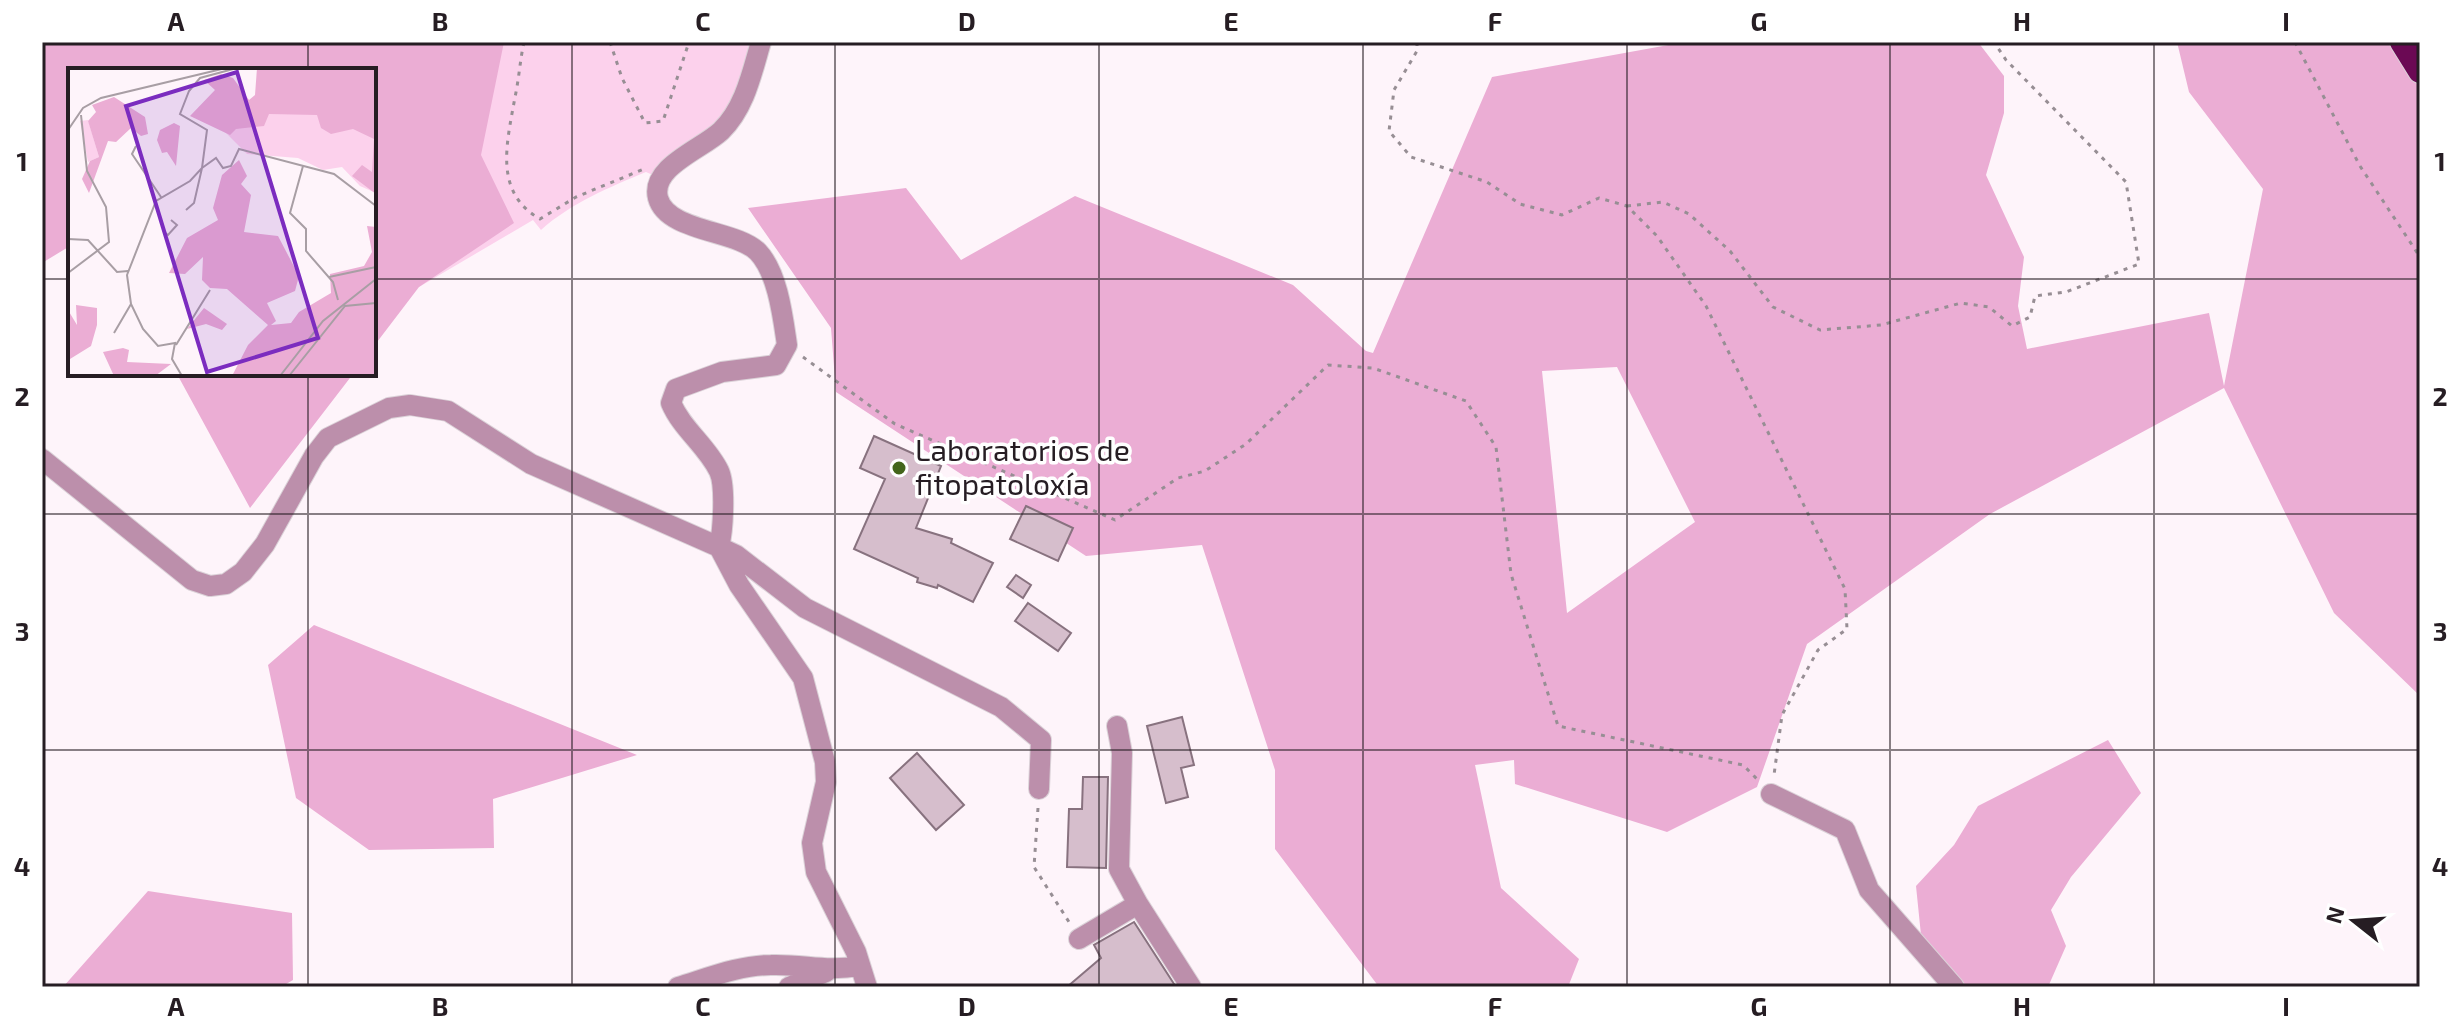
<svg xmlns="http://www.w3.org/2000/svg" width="2462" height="1029" viewBox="0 0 2462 1029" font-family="'Exo 2',sans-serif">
  <rect width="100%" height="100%" fill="#fef4fa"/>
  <path fill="#fcd1ec" d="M337,42H758L720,129L655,176L646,172C610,187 571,203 541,230L533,220L419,287L374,70Z"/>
  <path fill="#ebadd4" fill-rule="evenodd" d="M45,42H504L481,155L514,223L419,287L374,346V70H70V246L42,263Z
    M1685,42H1978L2004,76V113L1986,175L2024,257L2018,306L2027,349L2209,313L2224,386L2263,189L2189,92L2177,42H2420V696L2334,613L2224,388L1990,514L1807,644L1757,787L1667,832L1515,784L1514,760L1475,765L1501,888L1579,959L1568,987H1379L1275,849V770L1202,545L1086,556L836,392L831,328L748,208L906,188L961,260L1075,196L1293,285L1366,351L1373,353L1492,77ZM1617,367L1695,522L1567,613L1542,371Z
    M177,374H353L250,508Z
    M314,625L637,755L493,799L494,848L369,850L296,798L268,665Z
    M2108,740L2141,793L2071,877L2051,910L2066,946L2048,987H1962L1921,935L1916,886L1954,845L1978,806Z
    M148,891L292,913L293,980L281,987H63Z"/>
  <path fill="#d6becc" stroke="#88727f" stroke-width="2" d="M874,436L941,466L916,528L952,539L951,543L993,563L973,602L938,585L937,588L917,582L918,578L854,549L885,479L860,468Z
    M1026,506L1073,528L1058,561L1010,539Z
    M1016,575L1031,585L1023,598L1007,587Z
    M1028,603L1071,633L1058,651L1015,621Z
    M1182,717L1194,765L1181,768L1188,797L1166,803L1147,726Z
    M917,753L964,805L936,830L890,778Z
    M1083,777H1108L1106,868L1067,867L1069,809H1082Z
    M1134,922L1176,987H1067L1101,958L1094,945Z"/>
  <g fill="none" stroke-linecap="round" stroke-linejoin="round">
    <g stroke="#dbd2d8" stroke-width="22">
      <path id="minor" d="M761,42C752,72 745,108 721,131C702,149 650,167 658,198C667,232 737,230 758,252C778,273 783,318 787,345L776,365L722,372L676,389L671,403C682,429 707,446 719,471C726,486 723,532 719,547L736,555L805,608L1001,707L1041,740L1039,789
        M42,459L192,580L210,586L226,584L243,572L265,544L314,456L328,438L389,408L410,405L448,411L531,464L719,547L739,585L803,678L825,762L826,782L812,843L816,872L856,952L867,987
        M1117,726L1122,753L1119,869L1138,904
        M1771,794L1845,830L1869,890L1954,987
        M1079,939L1138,904L1191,987
        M678,987C708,978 740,965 771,965C806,964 824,972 860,966
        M789,987L826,972"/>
    </g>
    <g stroke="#dbd2d8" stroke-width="26">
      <path id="highway" d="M2402,42L2420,71"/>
    </g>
    <path stroke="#978e94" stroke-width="3" stroke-dasharray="4 6" stroke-linecap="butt" d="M524,42C520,60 519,79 515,97C507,143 493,192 540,219L576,197L644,169
      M610,42L622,78L645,123L663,121L689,42
      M1417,42V51L1394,90L1389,131L1411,157L1487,182L1520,204L1562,215L1599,198L1627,206L1657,236L1706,306L1845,589L1847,629L1818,650L1782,715L1774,775
      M2295,42L2360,166L2420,257
      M1627,206L1663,202L1689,214L1730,251L1773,307L1820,330L1881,325L1961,303L1989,307L2012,326L2030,317L2035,296L2066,292L2139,264L2126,182L2006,60L1994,42
      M803,357L895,424L1115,520L1178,478L1205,471L1246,444L1328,365L1373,368L1466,401L1496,447L1511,574L1558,726L1743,765L1758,780
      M1038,808L1034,867L1069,922"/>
    <use href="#minor" stroke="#bc8fab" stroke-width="20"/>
    <use href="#highway" stroke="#6b0954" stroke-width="24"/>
  </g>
  <path fill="none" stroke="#261d23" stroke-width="2" stroke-opacity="0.55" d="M308,42V70M572,42V987M835,42V987M1099,42V987M1363,42V987M1627,42V987M1890,42V987M2154,42V987M42,279H70M374,279H2420M308,374V987M42,514H2420M42,750H2420"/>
  <circle fill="#43651b" stroke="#fff" stroke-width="3" cx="899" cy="468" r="8"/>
  <g text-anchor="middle" stroke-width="7" stroke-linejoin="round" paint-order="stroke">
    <g font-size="30" fill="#261d23" stroke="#fff" text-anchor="start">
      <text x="915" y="461">Laboratorios de<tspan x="915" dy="34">fitopatoloxía</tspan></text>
    </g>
  </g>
  <g transform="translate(68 68)">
    <rect width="308" height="308" fill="#fef4fa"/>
    <path d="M308,0V125L292,118L274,99L255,102L230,90L179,86L152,59ZM20,52L31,89L20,94L12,53Z" fill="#fcd1ec"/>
    <path d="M189,0H308V126L284,108L294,97L304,104L306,71L285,61L263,66L253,60L249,47L201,46L196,58L168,61L162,67L122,48L147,22L136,12L153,6L165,10L181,32L187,27ZM46,29L77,49L80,66L73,68L63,60L48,74L40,73L21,125L14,111L22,93L31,89L20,53L28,44L24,37ZM106,55L112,58L108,98L99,84L94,85L89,72L92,62ZM171,92L179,108L173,116L183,127L176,164L210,168L231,208L227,223L199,235L208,253L203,257L223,255L231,244L263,225L262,206L296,198L304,184L299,158L308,159V308H164L180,277L200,257L159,221L142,220L134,212L135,189L117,206L101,205L119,170L150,152L145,140L154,107ZM8,237L29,240V257L23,278L2,291L0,242L9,257ZM136,240L159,256L154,262L138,256L119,261ZM55,280L61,282L59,294L103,296L87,308H46L35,284Z" fill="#ebadd4"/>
    <path fill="none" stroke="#a89ea4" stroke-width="2" d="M0,62L15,40L33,30L158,0M68,78L64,86L93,129M235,98L222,145L238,161V183L265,214L270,232M118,142L126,135L134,100L148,90L155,100L163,98L171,81L266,106L308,138M96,164L100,167L109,157L103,152M0,171L20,172L49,204L60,203M0,205L41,174L38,139L19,103L13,47M261,209L308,199M46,265L63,236M108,277L142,222M114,308L104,291L107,275L90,278L75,261L63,236L59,207L88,133L122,113L134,100L139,62L112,46L121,23L132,10L169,0M212,308L255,253L308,211M221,308L277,238L308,235"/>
    <path fill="#7b2cbf" fill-opacity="0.15" stroke="#7b2cbf" stroke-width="4" d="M169,4L250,270L139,304L58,38Z"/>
    <rect width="308" height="308" fill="none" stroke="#261d23" stroke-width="4"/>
  </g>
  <rect width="2462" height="1029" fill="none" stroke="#ffffff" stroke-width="88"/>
  <g transform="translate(2354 921) rotate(287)" stroke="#ffffff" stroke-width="6" paint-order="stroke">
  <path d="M0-6L14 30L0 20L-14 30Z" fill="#261d23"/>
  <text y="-12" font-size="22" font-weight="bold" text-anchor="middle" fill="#261d23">N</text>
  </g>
  <rect x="44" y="44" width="2374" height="941" fill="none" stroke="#261d23" stroke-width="3"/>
  <g font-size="26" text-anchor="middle" font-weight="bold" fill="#261d23">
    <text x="176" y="31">A</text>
    <text x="440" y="31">B</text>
    <text x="703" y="31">C</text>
    <text x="967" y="31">D</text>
    <text x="1231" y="31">E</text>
    <text x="1495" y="31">F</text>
    <text x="1759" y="31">G</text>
    <text x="2022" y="31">H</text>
    <text x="2286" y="31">I</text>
    <text x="22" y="171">1</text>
    <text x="2440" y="171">1</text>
    <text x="22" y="406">2</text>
    <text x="2440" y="406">2</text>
    <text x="22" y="641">3</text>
    <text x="2440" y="641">3</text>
    <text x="22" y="876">4</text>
    <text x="2440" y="876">4</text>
    <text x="176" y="1016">A</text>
    <text x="440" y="1016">B</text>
    <text x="703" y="1016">C</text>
    <text x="967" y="1016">D</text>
    <text x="1231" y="1016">E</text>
    <text x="1495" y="1016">F</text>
    <text x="1759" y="1016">G</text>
    <text x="2022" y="1016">H</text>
    <text x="2286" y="1016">I</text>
  </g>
</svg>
